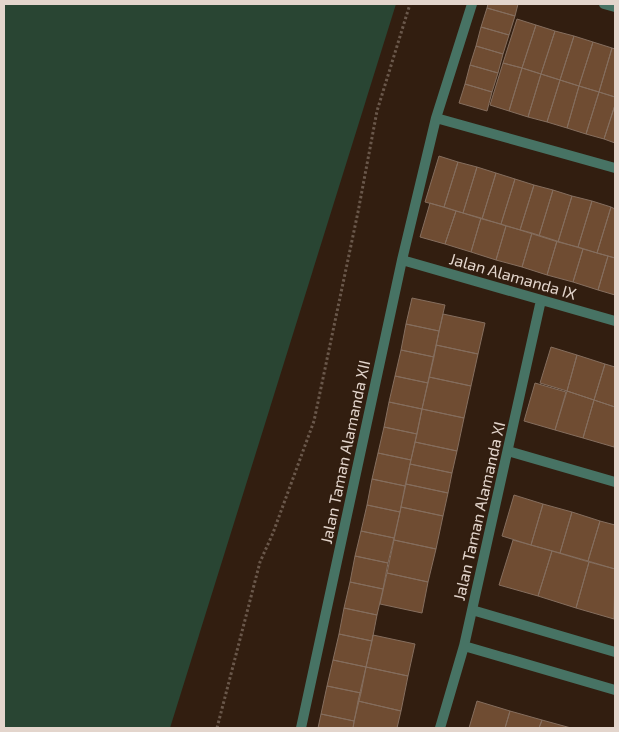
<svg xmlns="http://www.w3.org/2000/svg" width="619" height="732" viewBox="0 0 619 732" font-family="'Exo 2',sans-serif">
  <rect width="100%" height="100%" fill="#321e10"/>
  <path fill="#294533" d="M4,4H396L170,728H4Z"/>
  <path fill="#6f4c32" stroke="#856e5e" d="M488,4H518L515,16L487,8Z
    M487,8L515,16L509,35L481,27Z
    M517,19L536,25L522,68L503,63Z
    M536,25L555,31L541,74L522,68Z
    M481,27L509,35L503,54L476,46Z
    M555,31L574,36L560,80L541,74Z
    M574,36L593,42L579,86L560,80Z
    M593,42L612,48L599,92L579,86Z
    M476,46L503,54L498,73L470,65Z
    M612,48L615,49V97L599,92Z
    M503,63L522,68L509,111L490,105Z
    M470,65L498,73L492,92L465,84Z
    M522,68L541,74L528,117L509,111Z
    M541,74L560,80L547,122L528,117Z
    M560,80L579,86L567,128L547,122Z
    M465,84L492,92L487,111L459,103Z
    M579,86L599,92L586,134L567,128Z
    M599,92L615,97V105L604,139L586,134Z
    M615,105V143L604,139Z
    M439,156L458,162L444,207L425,202Z
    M458,162L477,167L463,213L444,207Z
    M477,167L496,173L482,219L463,213Z
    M496,173L515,179L501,224L482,219Z
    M515,179L534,185L520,230L501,224Z
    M534,185L553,190L539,236L520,230Z
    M553,190L572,196L558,242L539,236Z
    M572,196L592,201L578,247L558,242Z
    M592,201L611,207L597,253L578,247Z
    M430,203L456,211L445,244L420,237Z
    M611,207L615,209V258L597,253Z
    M456,211L481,218L471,252L445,244Z
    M481,218L506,226L496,260L471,252Z
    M506,226L532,233L522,267L496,260Z
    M532,233L557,241L547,275L522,267Z
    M557,241L583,249L573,282L547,275Z
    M583,249L608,256L598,290L573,282Z
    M608,256L615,258V295L598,290Z
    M412,298L445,305L439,331L406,324Z
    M443,314L485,323L478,354L436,345Z
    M406,324L439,331L434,357L401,350Z
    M436,345L478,354L471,386L429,377Z
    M551,347L577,355L567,391L540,383Z
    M401,350L434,357L428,383L395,376Z
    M577,355L605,364L594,400L567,391Z
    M605,364L615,367V407L594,400Z
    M395,376L428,383L422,409L389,402Z
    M429,377L471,386L464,418L422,409Z
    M535,383L566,392L555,430L524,421Z
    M567,391L594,400L583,438L555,430Z
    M594,400L615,407V441L614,447L583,438Z
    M389,402L422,409L417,434L384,427Z
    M422,409L464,418L457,451L415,442Z
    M384,427L417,434L411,460L378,453Z
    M415,442L457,451L452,473L410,464Z
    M378,453L411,460L405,486L372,479Z
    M410,464L452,473L448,493L406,484Z
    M372,479L405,486L400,512L367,505Z
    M406,484L448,493L443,516L401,507Z
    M514,495L543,504L531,545L502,536Z
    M543,504L572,512L560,553L531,545Z
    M367,505L400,512L394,538L361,531Z
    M401,507L443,516L436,549L394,540Z
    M572,512L600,521L588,561L560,553Z
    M600,521L615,525V569L588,561Z
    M361,531L394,538L388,563L355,556Z
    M394,540L436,549L428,582L387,573Z
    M513,540L552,551L538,596L499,585Z
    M552,551L589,562L576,608L538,596Z
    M355,556L388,563L383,589L350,582Z
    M589,562L615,569L614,619L576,608Z
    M387,573L428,582L422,613L380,604Z
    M350,582L383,589L377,615L344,608Z
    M344,608L377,615L372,641L339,634Z
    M339,634L372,641L366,667L333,660Z
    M373,635L415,644L408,676L366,667Z
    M333,660L366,667L361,693L327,686Z
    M366,667L408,676L401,711L358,701Z
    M327,686L361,693L354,721L321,714Z
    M358,701L401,711L397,728H353Z
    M477,701L510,711L505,728H469Z
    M510,711L542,720L539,728H505Z
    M321,714L354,721L353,728H318Z
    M542,720L571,728H539Z"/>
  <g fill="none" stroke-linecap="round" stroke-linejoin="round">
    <path stroke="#6a584b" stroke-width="3" stroke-dasharray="2.5 2.5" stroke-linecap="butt" d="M217,728L260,562L273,533L314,421L358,212L377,111L410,4"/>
    <path stroke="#477364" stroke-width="10" d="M604,4L615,7
      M436,118L615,168
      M402,260L615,321
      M508,451L615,482
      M472,610L615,652
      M464,646L615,690
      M301,728L402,260L436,118L472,4
      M440,728L464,646L541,300"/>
  </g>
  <g text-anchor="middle" stroke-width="4" stroke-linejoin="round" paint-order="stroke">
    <g font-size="16" fill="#e3d5cc" stroke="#321e10">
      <text transform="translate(513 276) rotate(16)" y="6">Jalan Alamanda IX</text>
      <text transform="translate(345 452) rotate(-78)" y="6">Jalan Taman Alamanda XII</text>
      <text transform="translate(479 511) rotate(-77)" y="6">Jalan Taman Alamanda XI</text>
    </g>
  </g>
  <rect width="619" height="732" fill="none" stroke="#e3d5cc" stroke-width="10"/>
</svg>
